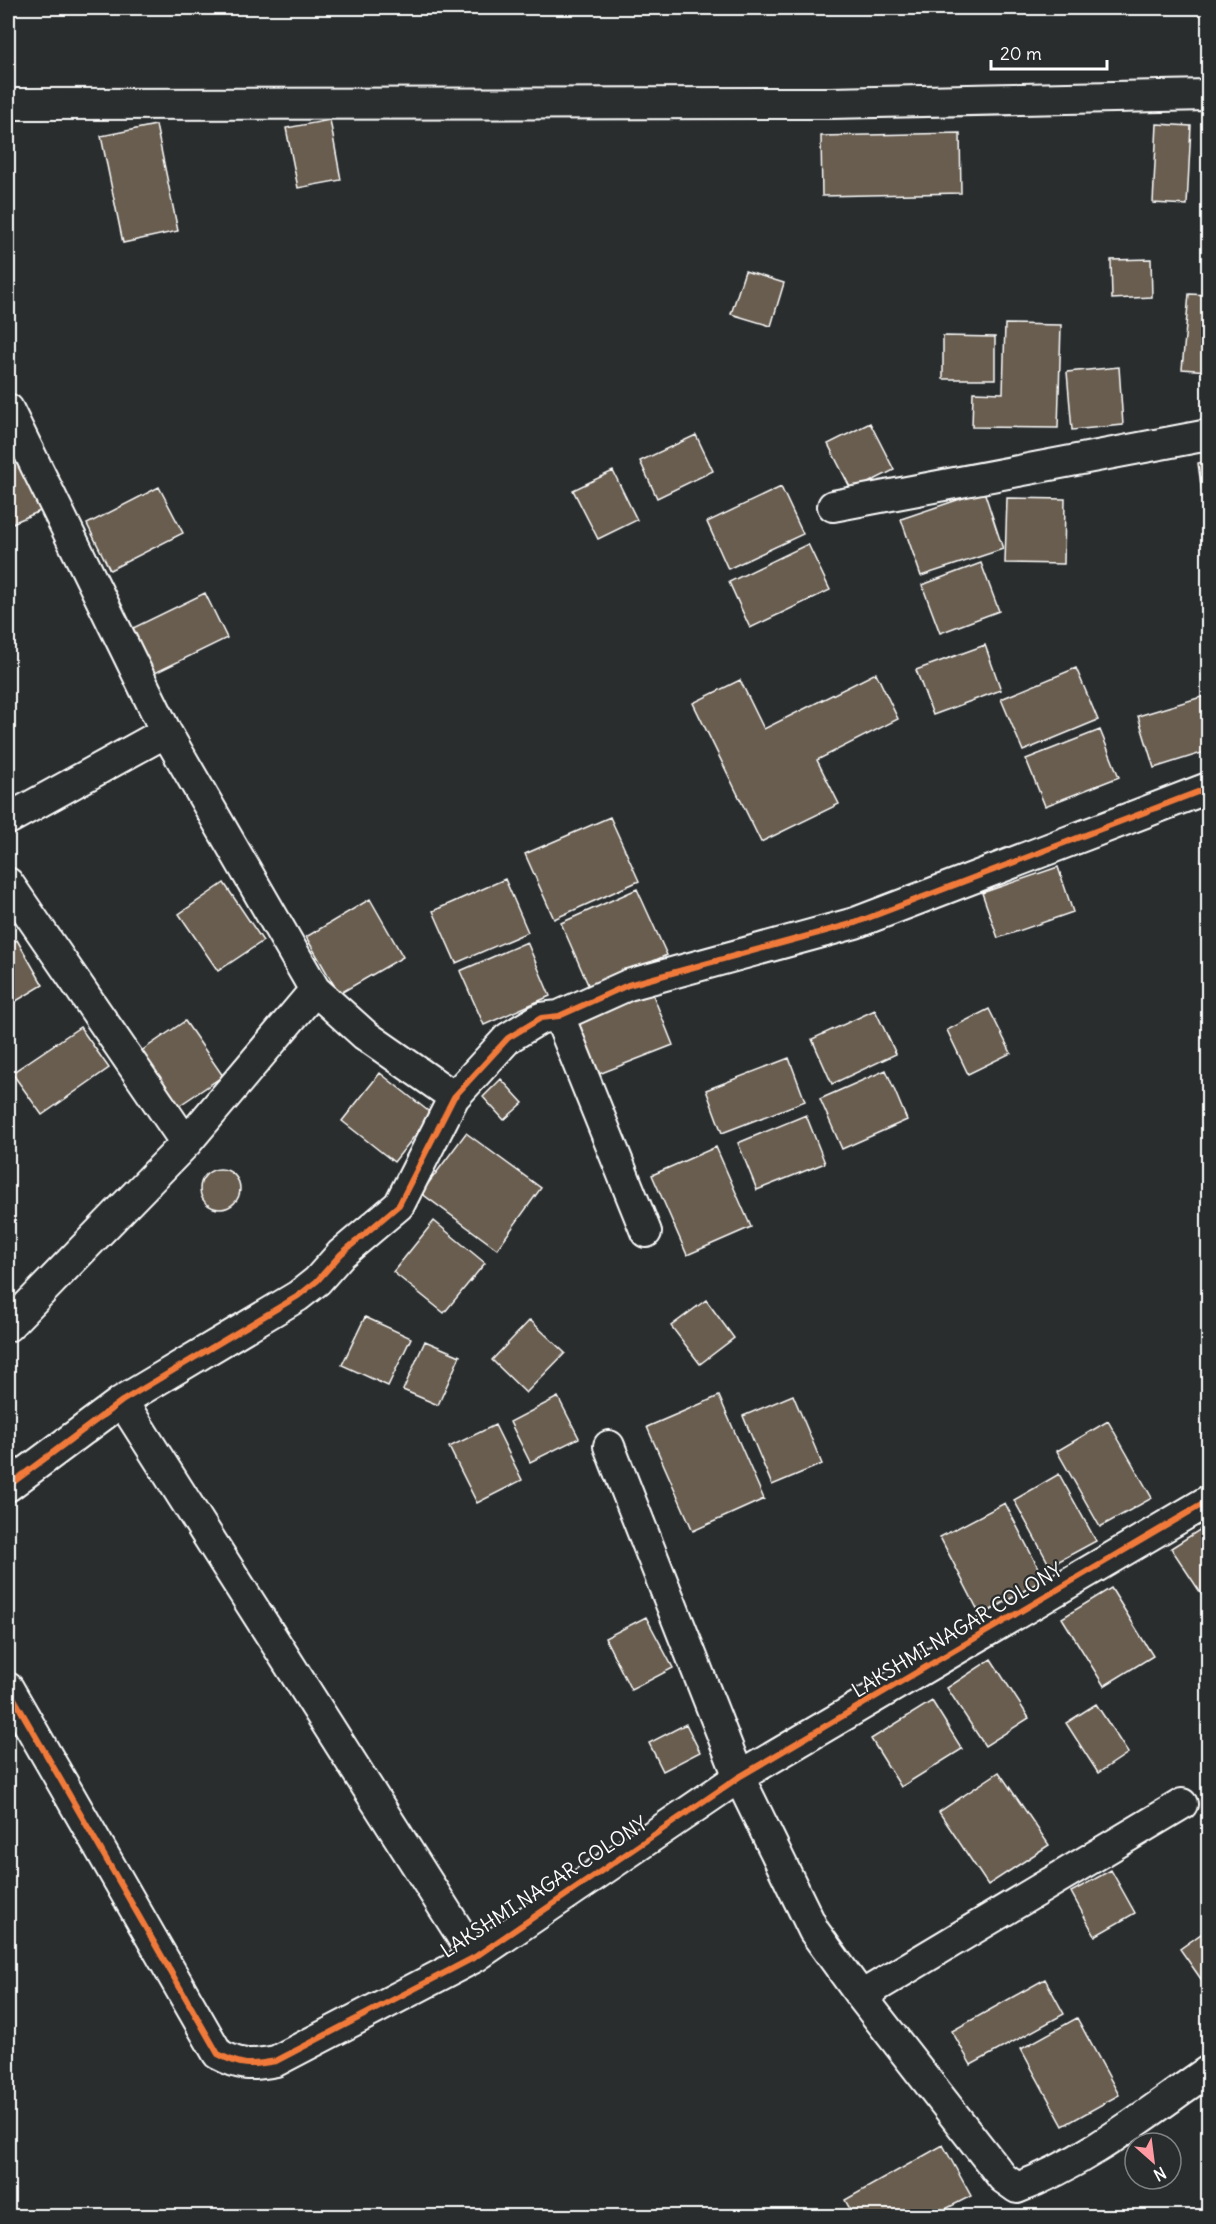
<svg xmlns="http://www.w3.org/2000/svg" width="1216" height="2224" viewBox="0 0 1216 2224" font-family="Delius,sans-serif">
  <rect width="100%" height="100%" fill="#2a2d2e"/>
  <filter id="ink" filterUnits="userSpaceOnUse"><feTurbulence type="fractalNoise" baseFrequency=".0167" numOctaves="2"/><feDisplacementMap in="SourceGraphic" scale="12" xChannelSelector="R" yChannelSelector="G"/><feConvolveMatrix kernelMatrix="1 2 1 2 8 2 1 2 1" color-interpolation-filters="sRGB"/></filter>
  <g filter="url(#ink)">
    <path fill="#685d4f" stroke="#fff" stroke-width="1.5" d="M330,120L341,180L298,188L286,128Z
      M1157,124L1191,126L1187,205L1153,203Z
      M156,125L178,231L123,243L101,136Z
      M960,133L961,193L822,196L821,136Z
      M1151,259L1152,297L1112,299L1111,260Z
      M745,271L784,283L771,326L731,314Z
      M1189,294L1208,295V371L1182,369Z
      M1005,324L1061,325L1058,428L972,427L973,392L1003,393Z
      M943,336L995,337V379H943Z
      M1119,367L1123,425L1072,430L1067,372Z
      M870,423L894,470L852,491L828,444Z
      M696,435L713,471L657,498L640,461Z
      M25,455L47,508L8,525V462Z
      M1208,461V530H1207L1198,463Z
      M613,471L637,520L598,539L573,490Z
      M159,487L183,533L110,570L87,524Z
      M781,487L803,534L728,569L707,522Z
      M984,491L1003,549L921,576L901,519Z
      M1007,498L1065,499L1064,564L1005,563Z
      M808,544L830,590L750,628L729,582Z
      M981,563L999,611L940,633L922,585Z
      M205,593L227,638L153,674L131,629Z
      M985,645L1001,690L933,715L916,670Z
      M1076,668L1098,720L1023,751L1001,699Z
      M876,673L898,719L817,760L839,804L761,842L693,703L740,680L764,729Z
      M1208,695V751L1154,768L1138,716Z
      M1100,730L1119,777L1045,806L1026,759Z
      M610,817L639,881L554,919L525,854Z
      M1058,867L1073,912L998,938L982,893Z
      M505,879L528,932L456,963L433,911Z
      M224,883L263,941L218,971L179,914Z
      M637,889L667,955L590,989L561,923Z
      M370,899L403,957L339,994L306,937Z
      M17,940L43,985L8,1006V945Z
      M527,942L550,996L484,1025L460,971Z
      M651,990L673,1045L599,1074L577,1019Z
      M989,1009L1011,1053L968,1074L947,1030Z
      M875,1010L896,1054L832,1084L812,1039Z
      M185,1021L223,1076L174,1109L137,1054Z
      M80,1027L109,1068L42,1115L12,1073Z
      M789,1058L805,1101L722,1133L706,1090Z
      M886,1070L907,1120L842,1149L820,1099Z
      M380,1073L432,1114L394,1162L342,1121Z
      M501,1079L523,1103L504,1120L483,1097Z
      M806,1115L825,1163L757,1190L738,1143Z
      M466,1133L541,1188L497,1249L421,1193Z
      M716,1147L751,1227L687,1255L652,1175Z
      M200 1189a20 20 0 1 1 40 0a20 20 0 1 1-40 0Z
      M434,1221L485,1263L444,1313L393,1272Z
      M706,1300L734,1338L700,1364L671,1326Z
      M365,1317L411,1338L388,1386L342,1365Z
      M530,1320L565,1353L526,1393L492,1360Z
      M425,1341L460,1356L438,1405L403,1390Z
      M793,1395L822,1464L772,1485L743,1416Z
      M719,1396L764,1499L693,1531L647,1427Z
      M558,1397L579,1438L530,1462L510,1422Z
      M1108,1421L1152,1498L1100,1527L1057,1451Z
      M495,1425L522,1480L477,1503L449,1447Z
      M1059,1474L1096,1541L1050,1566L1014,1500Z
      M1005,1503L1049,1589L984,1622L940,1537Z
      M1204,1527L1208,1534V1604L1171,1548Z
      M1111,1588L1153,1656L1104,1686L1062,1618Z
      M646,1617L673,1668L631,1690L605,1638Z
      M991,1659L1029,1718L985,1746L947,1688Z
      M932,1701L962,1749L901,1787L871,1739Z
      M1096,1704L1128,1753L1098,1773L1066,1723Z
      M686,1724L700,1752L663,1771L649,1743Z
      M999,1772L1049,1845L988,1885L939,1812Z
      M1111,1870L1135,1913L1095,1936L1071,1892Z
      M1208,1929V1989L1180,1949Z
      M1045,1979L1064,2014L971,2065L952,2031Z
      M1077,2018L1119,2095L1063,2126L1021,2049Z
      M943,2145L971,2196L932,2216H854L845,2200Z"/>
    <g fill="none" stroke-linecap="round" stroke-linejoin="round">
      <g stroke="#fff" stroke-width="34">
        <path id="street" d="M8,104L830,103L1208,95
          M8,409L166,732
          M833,506L1208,435
          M8,819L166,732L315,990L365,1035L454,1097
          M8,883L186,1143
          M559,1016L646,1232
          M8,1326L186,1143L315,990
          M122,1401L475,1957
          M609,1446L739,1777L814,1931L861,1996L1003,2178L1017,2188C1087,2162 1147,2113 1208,2071
          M8,1486L122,1401L298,1296L317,1281L341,1254L399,1205L454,1097L508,1038L541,1018L559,1016L628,985L855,923L1208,788
          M8,1688L218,2054C241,2066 250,2066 276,2061L475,1957L739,1777L1208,1501
          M861,1996L1182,1804"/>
      </g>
      <use href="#street" stroke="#2a2d2e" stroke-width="30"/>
      <g stroke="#2a2d2e" stroke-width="10">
        <path id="cycleway" d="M8,1486L122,1401L298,1296L317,1281L341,1254L399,1205L454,1097L508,1038L541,1018L559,1016L628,985L855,923L1208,788
          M8,1688L218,2054C241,2066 250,2066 276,2061L475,1957L739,1777L1208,1501"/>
      </g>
      <use href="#cycleway" stroke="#f17a3a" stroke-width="6"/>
    </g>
  </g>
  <g text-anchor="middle" stroke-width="4.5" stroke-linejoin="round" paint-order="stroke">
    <g font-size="20" fill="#fff" stroke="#2a2d2e">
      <text transform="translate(957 1630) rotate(-31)" y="7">LAKSHMI NAGAR COLONY</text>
      <text transform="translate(544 1887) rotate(-33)" y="7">LAKSHMI NAGAR COLONY</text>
    </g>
  </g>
  <rect width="1216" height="2224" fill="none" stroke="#2a2d2e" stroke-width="30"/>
  <rect x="15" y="15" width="1186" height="2194" fill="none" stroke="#fff" stroke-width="2" filter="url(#ink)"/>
  <g transform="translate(1153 2161) rotate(152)"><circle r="28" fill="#2a2d2e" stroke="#7f8182" stroke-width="1.5"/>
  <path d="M0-4.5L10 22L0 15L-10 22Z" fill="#ff9aa2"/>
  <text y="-9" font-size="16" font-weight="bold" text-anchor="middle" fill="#ffffff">N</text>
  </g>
  <path d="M991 60v9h116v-9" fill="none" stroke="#ffffff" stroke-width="3"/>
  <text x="1000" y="60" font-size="18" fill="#ffffff" stroke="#2a2d2e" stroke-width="4.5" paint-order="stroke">20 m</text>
</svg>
